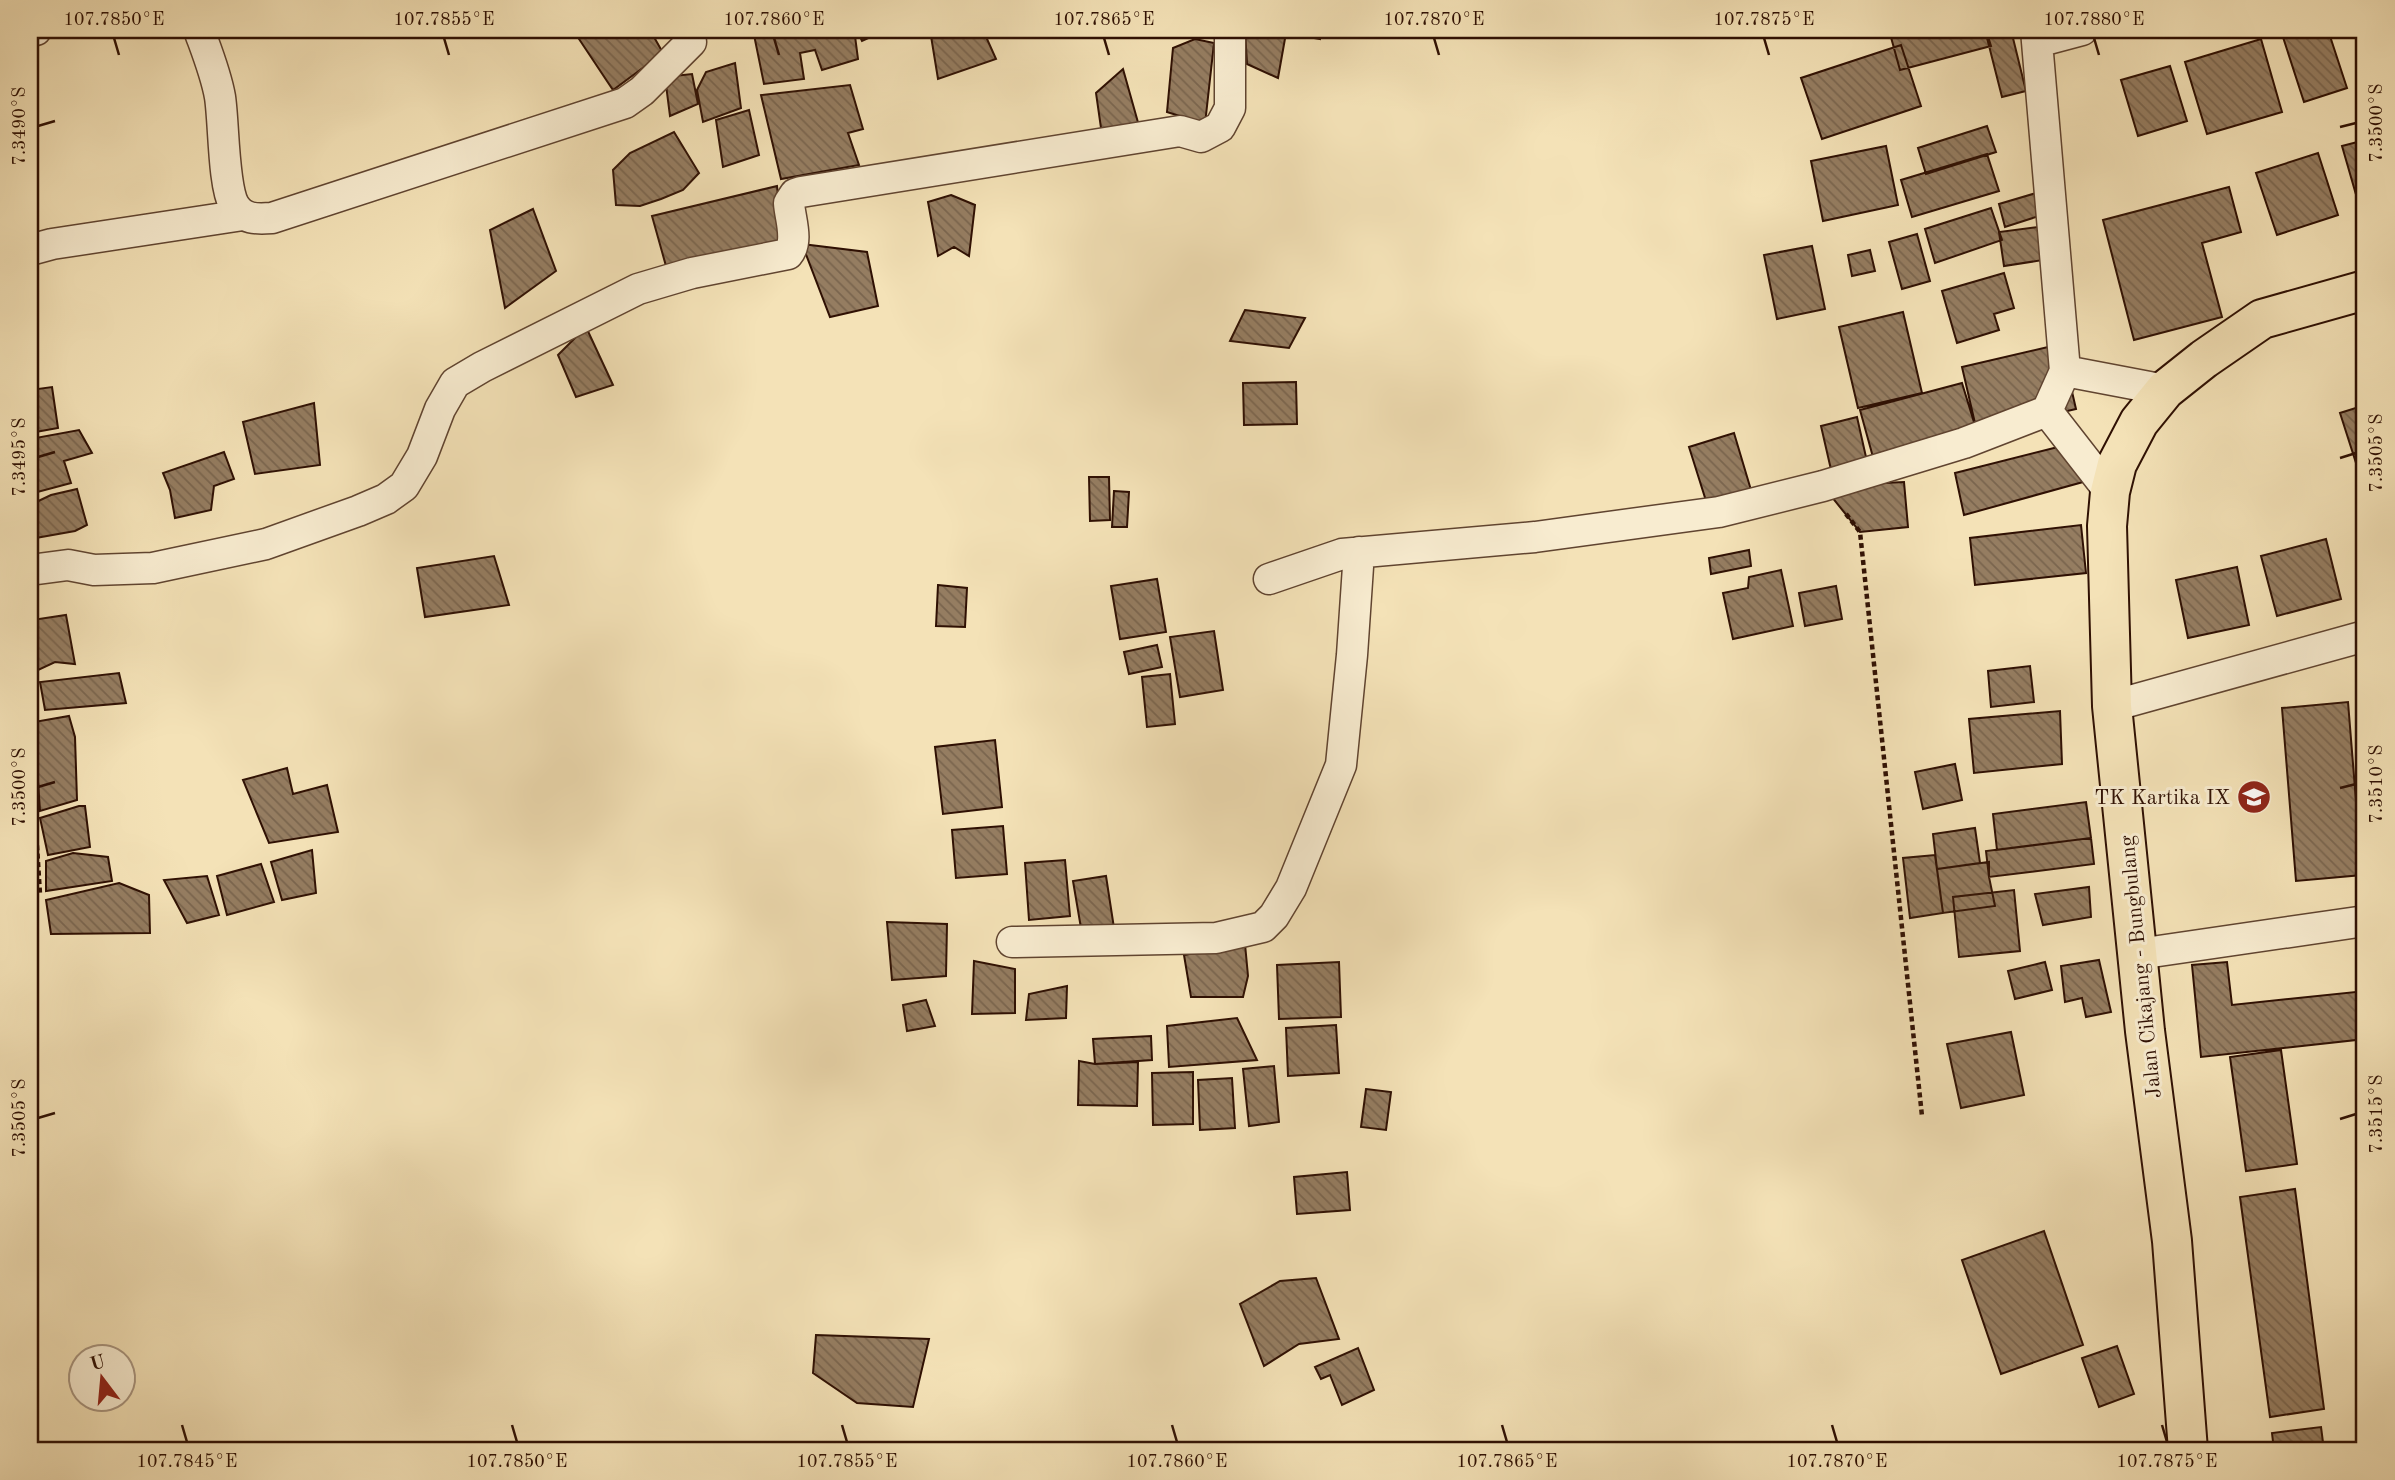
<svg xmlns="http://www.w3.org/2000/svg" width="2395" height="1480" viewBox="0 0 2395 1480" font-family="'Old Standard TT',serif">
  <defs>
    <pattern id="building-back-hatch" width="6" height="6" patternUnits="userSpaceOnUse" patternTransform="scale(1.75)"><rect width="6" height="6" fill="#957d61"/><path d="M-1 5l2 2M0 0l6 6M5-1l2 2" fill="none" stroke="#7a654e"/></pattern>
  </defs>
  <rect width="100%" height="100%" fill="#f4e2b7"/>
  <filter id="stains"><feTurbulence type="fractalNoise" baseFrequency=".00286" numOctaves="4"/><feColorMatrix values="0 0 0 0 .2 0 0 0 0 .09 0 0 0 0 .02 0 0 0 .5 -.17"/></filter>
  <radialGradient id="worn" r=".72"><stop offset=".6" stop-color="#630" stop-opacity="0"/><stop offset="1" stop-color="#630" stop-opacity=".3"/></radialGradient>
  <path fill="url(#building-back-hatch)" stroke="#2f1003" stroke-width="2" d="M599,30H650L663,53L613,90L579,39Z
    M753,30H836L840,38L855,36L858,59L822,70L815,50L800,53L804,79L764,84Z
    M857,30H886L862,41Z
    M943,30H983L996,59L938,79L931,36Z
    M1245,30H1321L1320,39L1286,33L1278,78L1247,64Z
    M1889,30H1986L1991,46L1900,70Z
    M1985,30H2011L2026,91L2002,97Z
    M2286,30H2328L2347,88L2304,102L2281,31Z
    M2358,30H2365V57Z
    M1195,39L1214,43L1205,124L1167,112L1173,48Z
    M2261,39L2282,112L2207,134L2185,62Z
    M1901,45L1921,106L1822,139L1801,78Z
    M735,63L741,108L703,122L697,90L706,72Z
    M2170,66L2187,121L2138,136L2121,80Z
    M1123,69L1139,126L1102,135L1096,93Z
    M692,74L698,104L670,116L665,77Z
    M850,85L863,129L848,133L859,165L781,179L761,95Z
    M749,110L759,155L723,167L716,120Z
    M1987,126L1996,152L1926,174L1918,148Z
    M674,132L699,173L683,190L661,199L640,206L616,205L613,170L630,153Z
    M2365,140V203L2359,205L2342,146Z
    M1886,146L1898,205L1823,221L1811,161Z
    M2318,153L2338,215L2277,235L2256,173Z
    M1987,154L1999,191L1912,217L1901,180Z
    M777,186L783,244L666,266L652,216Z
    M2229,187L2241,232L2202,243L2222,317L2134,340L2103,220Z
    M2036,193L2042,215L2005,227L1999,204Z
    M951,195L975,205L969,256L954,247L938,256L928,202Z
    M1991,208L2002,240L1935,263L1925,229Z
    M533,209L556,271L505,308L490,230Z
    M2038,227L2043,260L2004,266L1999,232Z
    M1917,234L1930,281L1902,289L1889,242Z
    M802,244L867,252L878,306L830,317Z
    M1812,246L1825,309L1777,319L1764,255Z
    M1870,250L1875,271L1852,276L1848,255Z
    M2004,273L2014,308L1994,314L1999,330L1957,343L1942,291Z
    M1245,310L1305,318L1289,348L1230,341Z
    M1903,312L1922,393L1858,408L1839,327Z
    M586,327L613,385L576,397L558,355Z
    M2061,344L2076,409L1977,432L1962,367Z
    M1296,382L1297,424L1244,425L1243,383Z
    M1962,383L1977,432L1876,468L1860,410Z
    M52,387L58,428L30,433V390Z
    M314,403L320,465L255,474L243,422Z
    M2365,405V464L2357,466L2340,413Z
    M1857,417L1868,466L1832,474L1821,426Z
    M79,430L92,453L64,461L71,483L30,494V439Z
    M1734,433L1751,490L1707,504L1689,447Z
    M2070,444L2083,482L1964,515L1955,473Z
    M224,452L234,479L214,486L211,510L175,518L170,490L163,473Z
    M1089,477H1109L1110,520L1090,521Z
    M1904,482L1908,527L1860,532L1823,486Z
    M77,489L87,525L75,531L30,539V505L51,495Z
    M1114,491L1129,492L1127,527H1112Z
    M2081,525L2086,573L1975,585L1970,538Z
    M2326,539L2341,599L2277,616L2261,556Z
    M1749,550L1751,566L1711,574L1709,558Z
    M494,556L509,605L425,617L417,568Z
    M2237,567L2249,625L2188,638L2176,580Z
    M1781,570L1793,626L1733,639L1723,593L1748,588L1749,577Z
    M1157,579L1166,632L1120,639L1111,586Z
    M938,585L967,588L965,627L936,626Z
    M1836,586L1842,619L1805,626L1799,593Z
    M66,615L75,664L55,662L36,671L32,620Z
    M1214,631L1223,690L1180,697L1170,637Z
    M1157,645L1162,667L1129,674L1124,652Z
    M2030,666L2034,702L1991,707L1988,671Z
    M119,673L126,703L45,710L40,682Z
    M1170,674L1175,724L1147,727L1142,677Z
    M2348,702L2362,875L2296,881L2282,708Z
    M2060,711L2062,764L1974,773L1969,719Z
    M69,716L75,737L77,800L40,811L34,722Z
    M995,740L1002,807L943,814L935,747Z
    M1955,764L1962,800L1923,809L1915,772Z
    M287,768L293,794L327,785L338,832L269,843L243,780Z
    M2086,802L2091,838L1997,850L1993,814Z
    M79,806H85L90,847L48,855L40,818Z
    M1003,826L1007,874L956,878L952,830Z
    M1975,828L1980,863L1937,869L1933,834Z
    M2091,838L2094,864L1989,877L1986,851Z
    M312,850L316,893L282,900L271,862Z
    M73,853L108,857L112,881L46,891V861Z
    M1935,855L1943,913L1910,918L1903,858Z
    M1065,860L1070,916L1029,920L1025,863Z
    M1989,862V877L1995,906L1943,913L1937,869Z
    M261,864L274,902L227,915L217,876Z
    M207,876L219,915L187,923L164,880Z
    M1106,876L1114,928L1082,934L1073,881Z
    M119,883L149,895L150,933L51,934L46,900Z
    M2089,887L2091,917L2043,925L2035,894Z
    M2014,890L2020,951L1959,957L1953,897Z
    M30,906H35L34,948L30,947Z
    M887,922L947,924L946,976L892,980Z
    M1245,944L1248,976L1243,997H1191L1184,955Z
    M2099,960L2111,1012L2086,1017L2082,998L2065,1002L2061,966Z
    M974,961L1015,969V1013L972,1014Z
    M1339,962L1341,1017L1279,1019L1277,965Z
    M2045,962L2052,990L2015,999L2008,971Z
    M2227,962L2232,1005L2365,991V1039L2201,1057L2192,965Z
    M1067,986L1066,1018L1026,1020L1029,994Z
    M926,1000L935,1026L907,1031L903,1005Z
    M1237,1018L1257,1060L1169,1067L1167,1026Z
    M1336,1025L1339,1073L1288,1076L1286,1028Z
    M2011,1032L2024,1095L1961,1108L1947,1044Z
    M1151,1036L1152,1060L1095,1064L1093,1039Z
    M2361,1044H2365V1084Z
    M2281,1050L2297,1164L2246,1171L2230,1057Z
    M1079,1061L1095,1064L1138,1062L1137,1106L1078,1105Z
    M1274,1066L1279,1122L1249,1126L1243,1069Z
    M1193,1072V1124L1153,1125L1152,1073Z
    M1232,1078L1235,1128L1200,1130L1198,1080Z
    M1366,1089L1391,1092L1386,1130L1361,1127Z
    M1347,1172L1350,1210L1297,1214L1294,1177Z
    M2295,1189L2324,1409L2270,1417L2240,1197Z
    M2044,1231L2083,1345L2001,1374L1962,1260Z
    M1316,1278L1339,1339L1299,1344L1264,1366L1240,1304L1280,1281Z
    M816,1335L929,1339L913,1407L857,1403L813,1373Z
    M2117,1346L2134,1394L2099,1407L2082,1358Z
    M1358,1348L1374,1390L1342,1405L1330,1375L1321,1379L1315,1367Z
    M2321,1427L2324,1450H2274L2272,1433Z"/>
  <g fill="none" stroke-linecap="round" stroke-linejoin="round">
    <g stroke="#604430" stroke-width="33">
      <path id="minor" d="M30,30H36
        M199,30C207,52 216,74 220,97C224,123 223,185 234,205C243,220 257,219 272,218L625,103L642,91L691,42
        M2037,42L2082,30
        M30,250L52,244L243,215
        M2065,371L2165,390
        M2047,411L2110,492
        M30,570L68,565L94,570L153,568L266,544L358,511L386,499L404,486L422,456L440,409L455,383L482,367L638,289L692,273L788,254C799,241 790,219 789,203L795,194L801,192L1180,131L1201,137L1220,127L1230,108V30
        M1269,579L1342,554L1535,537L1719,512L1823,486L1964,443L2047,411L2065,371L2036,30
        M2112,706L2365,636
        M1012,942L1216,938L1263,927L1274,916L1291,888L1341,765L1352,655L1359,552
        M2138,954L2365,921"/>
    </g>
    <g stroke="#2f1003" stroke-width="42">
      <path id="primary" d="M2188,1450L2172,1241L2145,1031L2112,706L2107,526L2110,492L2117,464L2139,422L2165,390L2204,359L2262,319L2365,290"/>
    </g>
    <path stroke="#2f1003" stroke-width="4.5" stroke-dasharray="5 3.5" stroke-linecap="butt" d="M1846,514L1860,532L1922,1116
      M30,735L40,894"/>
    <use href="#minor" stroke="#f8ecd0" stroke-width="30"/>
    <use href="#primary" stroke="#f4e2b7" stroke-width="38"/>
  </g>
  <path fill="none" stroke="#2f1003" stroke-width="2.5" d="M114,38L119,55M444,38L449,55M774,38L779,55M1104,38L1109,55M1434,38L1439,55M1764,38L1769,55M2094,38L2099,55M38,126L55,121M2340,127L2356,123M38,457L55,452M2340,458L2356,453M38,787L55,782M2340,788L2356,784M38,1118L55,1113M2340,1119L2356,1114M182,1425L187,1442M512,1425L517,1442M842,1425L847,1442M1172,1425L1177,1442M1502,1425L1507,1442M1832,1425L1837,1442M2162,1425L2167,1442"/>
  <defs>
    <g id="school-disc" transform="scale(1.75)"><circle r="9.5" fill="#8f2418" stroke="#f8ecd0"/><path d="M0-5L7-2L0 1L-7-2ZM-4 1L0 2.5L4 1V4Q0 6-4 4Z" fill="#fff"/></g>
  </defs>
  <g fill-rule="evenodd">
    <use href="#school-disc" x="2254" y="797"/>
  </g>
  <g text-anchor="middle" stroke-width="6" stroke-linejoin="round" paint-order="stroke">
    <g font-size="21" fill="#2f1003" stroke="#f8ecd0" text-anchor="end">
      <text x="2230" y="804">TK Kartika IX</text>
    </g>
    <g font-size="21" fill="#2f1003" stroke="#f8ecd0">
      <text transform="translate(2140 967) rotate(-96)" y="7">Jalan Cikajang - Bungbulang</text>
    </g>
  </g>
  <rect width="2395" height="1480" fill="none" stroke="#f4e2b7" stroke-width="77"/>
  <g transform="translate(102 1378) rotate(344)"><circle r="33" fill="#f8ecd0" stroke="#a8947e" stroke-width="2"/>
  <path d="M0-5L12 26L0 18L-12 26Z" fill="#8f2418"/>
  <text y="-10" font-size="19" font-weight="bold" text-anchor="middle" fill="#2f1003">U</text>
  </g>
  <rect x="38" y="38" width="2318" height="1404" fill="none" stroke="#2f1003" stroke-width="2.5"/>
  <g font-size="18" text-anchor="middle" fill="#2f1003">
    <text x="114" y="25">107.7850°E</text>
    <text x="444" y="25">107.7855°E</text>
    <text x="774" y="25">107.7860°E</text>
    <text x="1104" y="25">107.7865°E</text>
    <text x="1434" y="25">107.7870°E</text>
    <text x="1764" y="25">107.7875°E</text>
    <text x="2094" y="25">107.7880°E</text>
    <text transform="translate(2376 123) rotate(-90)" y="6">7.3500°S</text>
    <text transform="translate(19 126) rotate(-90)" y="6">7.3490°S</text>
    <text transform="translate(2376 453) rotate(-90)" y="6">7.3505°S</text>
    <text transform="translate(19 457) rotate(-90)" y="6">7.3495°S</text>
    <text transform="translate(2376 784) rotate(-90)" y="6">7.3510°S</text>
    <text transform="translate(19 787) rotate(-90)" y="6">7.3500°S</text>
    <text transform="translate(2376 1114) rotate(-90)" y="6">7.3515°S</text>
    <text transform="translate(19 1118) rotate(-90)" y="6">7.3505°S</text>
    <text x="187" y="1467">107.7845°E</text>
    <text x="517" y="1467">107.7850°E</text>
    <text x="847" y="1467">107.7855°E</text>
    <text x="1177" y="1467">107.7860°E</text>
    <text x="1507" y="1467">107.7865°E</text>
    <text x="1837" y="1467">107.7870°E</text>
    <text x="2167" y="1467">107.7875°E</text>
  </g>
  <rect width="100%" height="100%" filter="url(#stains)"/>
  <rect width="100%" height="100%" fill="url(#worn)"/>
</svg>
